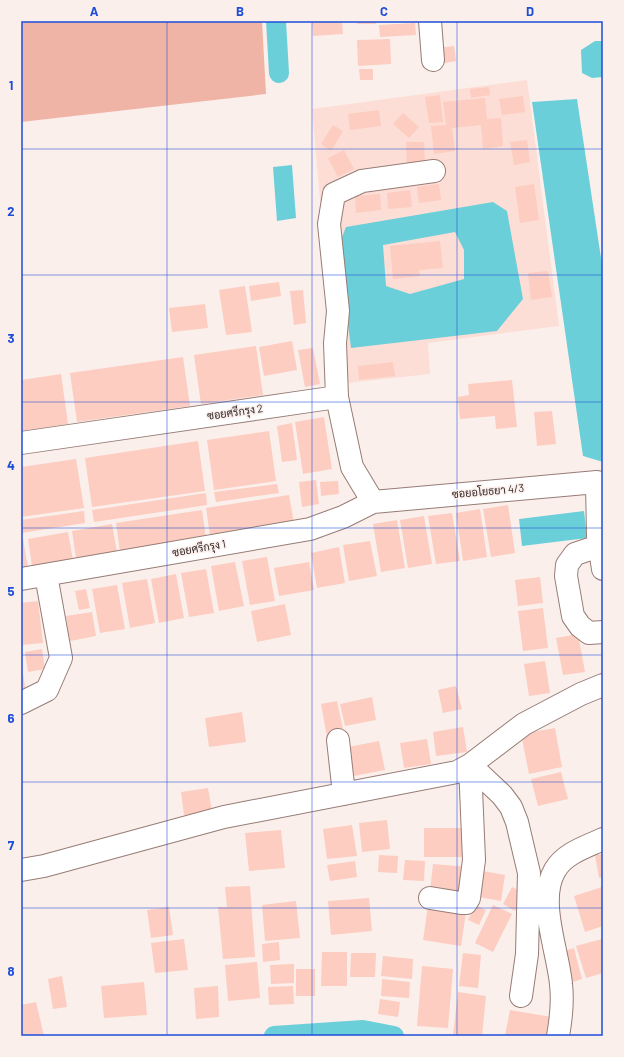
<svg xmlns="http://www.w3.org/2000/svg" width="624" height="1057" viewBox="0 0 624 1057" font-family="Barlow,Sarabun,sans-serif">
  <rect width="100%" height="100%" fill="#fbefec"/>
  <path fill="#fcded6" d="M527,80L559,326L428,343L430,374L347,383L326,269L312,109Z"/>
  <path fill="#efb4a5" d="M21,21H262L266,94L21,122Z"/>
  <path fill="#6bcfd9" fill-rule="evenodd" d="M595,41H603V77L592,78L582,73L581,50Z
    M577,99L603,271V462L583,456L532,102Z
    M292,165L296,218L277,221L273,167Z
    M493,202L507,211L523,299L497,331L351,348L338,247L346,227ZM455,232L464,250V279L410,294L386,286L383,245Z
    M584,511L587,538L522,546L519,519Z"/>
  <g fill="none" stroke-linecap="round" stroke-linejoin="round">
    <path stroke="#6bcfd9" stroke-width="20" d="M276,21L279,73
      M274,1036L363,1030L394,1036"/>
  </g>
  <path fill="#fccdc0" d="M312,21H342L343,34L313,36Z
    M357,21H376V24H357Z
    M415,23L416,35L380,37L379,25Z
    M390,39L391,64L358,66L357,40Z
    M454,46L456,61L440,64L438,48Z
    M359,69H373V80H360Z
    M489,87L490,95L471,98L470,89Z
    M440,95L443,122L429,123L425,97Z
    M523,96L525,112L502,115L499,99Z
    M485,98L487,119L501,118L503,146L483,149L481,125L452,128L455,151L434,154L431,126L446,125L443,102Z
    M379,110L381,126L350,130L348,114Z
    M403,113L419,127L409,138L393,124Z
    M333,125L343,131L331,151L321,144Z
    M527,140L530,162L514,165L510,142Z
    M406,142H424L425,165L407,166Z
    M344,150L354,169L338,177L328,158Z
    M439,184L441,200L419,203L417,187Z
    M534,184L539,220L520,223L515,187Z
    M410,190L412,207L388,209L387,193Z
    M380,194L381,210L356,213L355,196Z
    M440,241L443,268L419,270L420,276L393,279L390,246Z
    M548,271L552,297L531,300L528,273Z
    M279,282L281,296L251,301L249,286Z
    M245,286L252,332L226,335L219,290Z
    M303,290L306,323L294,325L290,291Z
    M205,304L208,328L172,332L169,308Z
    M292,341L297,370L264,376L259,347Z
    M256,346L263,395L201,404L194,355Z
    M313,348L320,384L305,387L298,350Z
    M183,357L190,406L77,422L70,373Z
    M393,362L395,376L359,380L358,366Z
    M61,374L68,424L21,431V380Z
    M512,380L517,427L496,429L495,416L460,419L458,397L469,395L468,384Z
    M552,411L556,444L537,446L534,412Z
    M324,417L332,469L303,474L295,422Z
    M292,423L297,460L282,462L277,426Z
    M269,431L276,481L214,490L207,440Z
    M198,441L205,491L92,507L85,458Z
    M76,459L84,508L21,517V467Z
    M316,480L319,504L302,507L299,482Z
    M338,481L339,494L321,496L320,482Z
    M277,484L279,493L216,502L214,492Z
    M206,493L207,505L94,522L92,510Z
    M289,495L294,523L210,536L206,508Z
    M508,505L515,553L491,557L483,509Z
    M480,509L487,557L463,561L456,513Z
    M202,510L206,538L120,552L116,523Z
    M84,511L85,523L21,533V520Z
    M452,513L460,561L436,564L428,516Z
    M424,516L432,564L408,568L400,520Z
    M397,520L405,568L381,572L373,524Z
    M112,524L117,552L76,558L72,531Z
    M68,532L73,560L32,566L28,539Z
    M21,539H23L28,568L21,569Z
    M370,541L377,576L349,581L343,545Z
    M339,547L345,583L317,588L311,553Z
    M267,557L275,601L250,605L242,561Z
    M235,562L244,606L219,611L211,566Z
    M309,562L314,590L279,596L274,568Z
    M206,569L214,613L189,617L181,573Z
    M176,574L184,618L159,623L151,579Z
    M540,577L543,603L518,606L515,580Z
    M147,579L155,623L130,628L122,583Z
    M117,585L125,629L100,633L92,589Z
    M86,589L90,608L79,610L75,591Z
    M38,601L43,643L21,645V603Z
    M285,604L291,635L257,642L251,611Z
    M543,608L548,648L523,651L518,611Z
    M92,612L96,636L70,641L66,616Z
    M578,634L585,672L563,675L556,638Z
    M42,649L45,669L28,672L25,652Z
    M545,661L550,693L529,696L524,664Z
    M21,662L26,692H21Z
    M456,686L462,709L443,713L438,690Z
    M372,697L376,720L345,726L340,704Z
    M337,701L344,734L327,737L321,704Z
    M242,712L246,742L209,747L205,718Z
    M463,727L467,752L436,756L433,732Z
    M555,728L562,767L529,774L521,734Z
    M427,739L431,764L404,768L400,743Z
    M379,741L385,770L354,776L348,747Z
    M561,772L568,799L538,806L531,779Z
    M208,788L212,811L184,815L181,792Z
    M387,820L390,849L362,852L359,823Z
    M352,825L357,856L327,859L323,829Z
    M424,828H468V857H424Z
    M281,830L285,868L249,871L245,833Z
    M603,854V877L599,878L595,855Z
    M379,855L398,856L397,873L378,872Z
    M405,860L425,861L424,881L403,880Z
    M355,861L357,877L330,881L327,865Z
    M433,864L468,867L466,895L430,891Z
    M477,870L505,875L501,901L473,896Z
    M250,886L255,957L223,959L218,907H227L225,887Z
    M512,887L525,893L515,911L503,904Z
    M602,887L603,926L585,932L574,896Z
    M369,898L372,931L331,935L328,901Z
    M296,901L300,938L265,941L262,905Z
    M475,905L486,910L479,925L468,920Z
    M493,905L512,914L493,952L475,943Z
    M428,906L466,912L461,946L423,940Z
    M169,907L173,935L151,938L147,910Z
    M184,939L188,970L155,973L151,943Z
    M602,939L603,943V973L586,978L576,946Z
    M279,942L280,960L263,962L262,944Z
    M574,948L582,979L573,982L564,951Z
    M322,952H347V986H321Z
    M351,953H376L375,977H350Z
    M463,953L481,955L478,988L459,986Z
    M383,956L413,959L412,979L381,976Z
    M257,962L260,998L228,1001L225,965Z
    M294,964V983L271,984L270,965Z
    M422,966L453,969L448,1028L417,1026Z
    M296,969H315V996H296Z
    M62,976L67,1007L53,1009L48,979Z
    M382,979L410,982L409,998L381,996Z
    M144,982L147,1015L104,1018L101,986Z
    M218,986L219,1017L196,1019L194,988Z
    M293,986L294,1004L269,1005L268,987Z
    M458,992L486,996L482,1036L453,1035Z
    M380,999L400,1002L398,1017L378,1014Z
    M36,1002L44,1036H21V1005Z
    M510,1010L552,1017L548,1036H505Z"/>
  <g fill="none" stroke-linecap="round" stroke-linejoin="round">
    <g stroke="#967c75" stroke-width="24">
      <path id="minor" d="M430,21L433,60
        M337,397L335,343L338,311L329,224L334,194L362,181L434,171
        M21,443L337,397L352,467L373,502
        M597,482L598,536L603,569
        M599,546L575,554L567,565L566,576L573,616L580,626L589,633L603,632
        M21,579L310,529L343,517L373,502L597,482L603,483
        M21,703L47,690L61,658L46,575
        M338,740L344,794
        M470,765L502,795L511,807L517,822L529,873L527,954L521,996
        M21,870L44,866L224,817L457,772L470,765L524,724L581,694L603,685
        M430,898L461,903H466L469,898L474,860L470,765
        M558,1036C561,1019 563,1001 561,984C558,951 537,900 555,870C565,853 586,847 603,839"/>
    </g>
    <use href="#minor" stroke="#fff" stroke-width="22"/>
  </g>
  <path fill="none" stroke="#1d4ed8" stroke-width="1" stroke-opacity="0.55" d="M167,21V1036M312,21V1036M457,21V1036M21,149H603M21,275H603M21,402H603M21,528H603M21,655H603M21,782H603M21,908H603"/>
  <g text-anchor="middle" stroke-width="3" stroke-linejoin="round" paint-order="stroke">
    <g font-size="11" fill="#342a27" stroke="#fbefec">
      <text transform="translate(235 412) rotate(-8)" y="4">ซอยศรีกรุง 2</text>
      <text transform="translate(488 491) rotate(-5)" y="4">ซอยอโยธยา 4/3</text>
      <text transform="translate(199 548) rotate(-10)" y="4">ซอยศรีกรุง 1</text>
    </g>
  </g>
  <rect width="624" height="1057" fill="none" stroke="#fbefec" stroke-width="44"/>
  <rect x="22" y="22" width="580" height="1013" fill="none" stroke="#1d4ed8" stroke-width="1.5"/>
  <g font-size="13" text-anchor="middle" font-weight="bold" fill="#1d4ed8">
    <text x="94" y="16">A</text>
    <text x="240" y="16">B</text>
    <text x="384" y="16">C</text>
    <text x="530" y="16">D</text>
    <text x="11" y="90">1</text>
    <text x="11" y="216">2</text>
    <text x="11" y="343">3</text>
    <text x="11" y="470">4</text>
    <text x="11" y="596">5</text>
    <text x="11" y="723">6</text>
    <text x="11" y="850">7</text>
    <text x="11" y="976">8</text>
  </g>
</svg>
